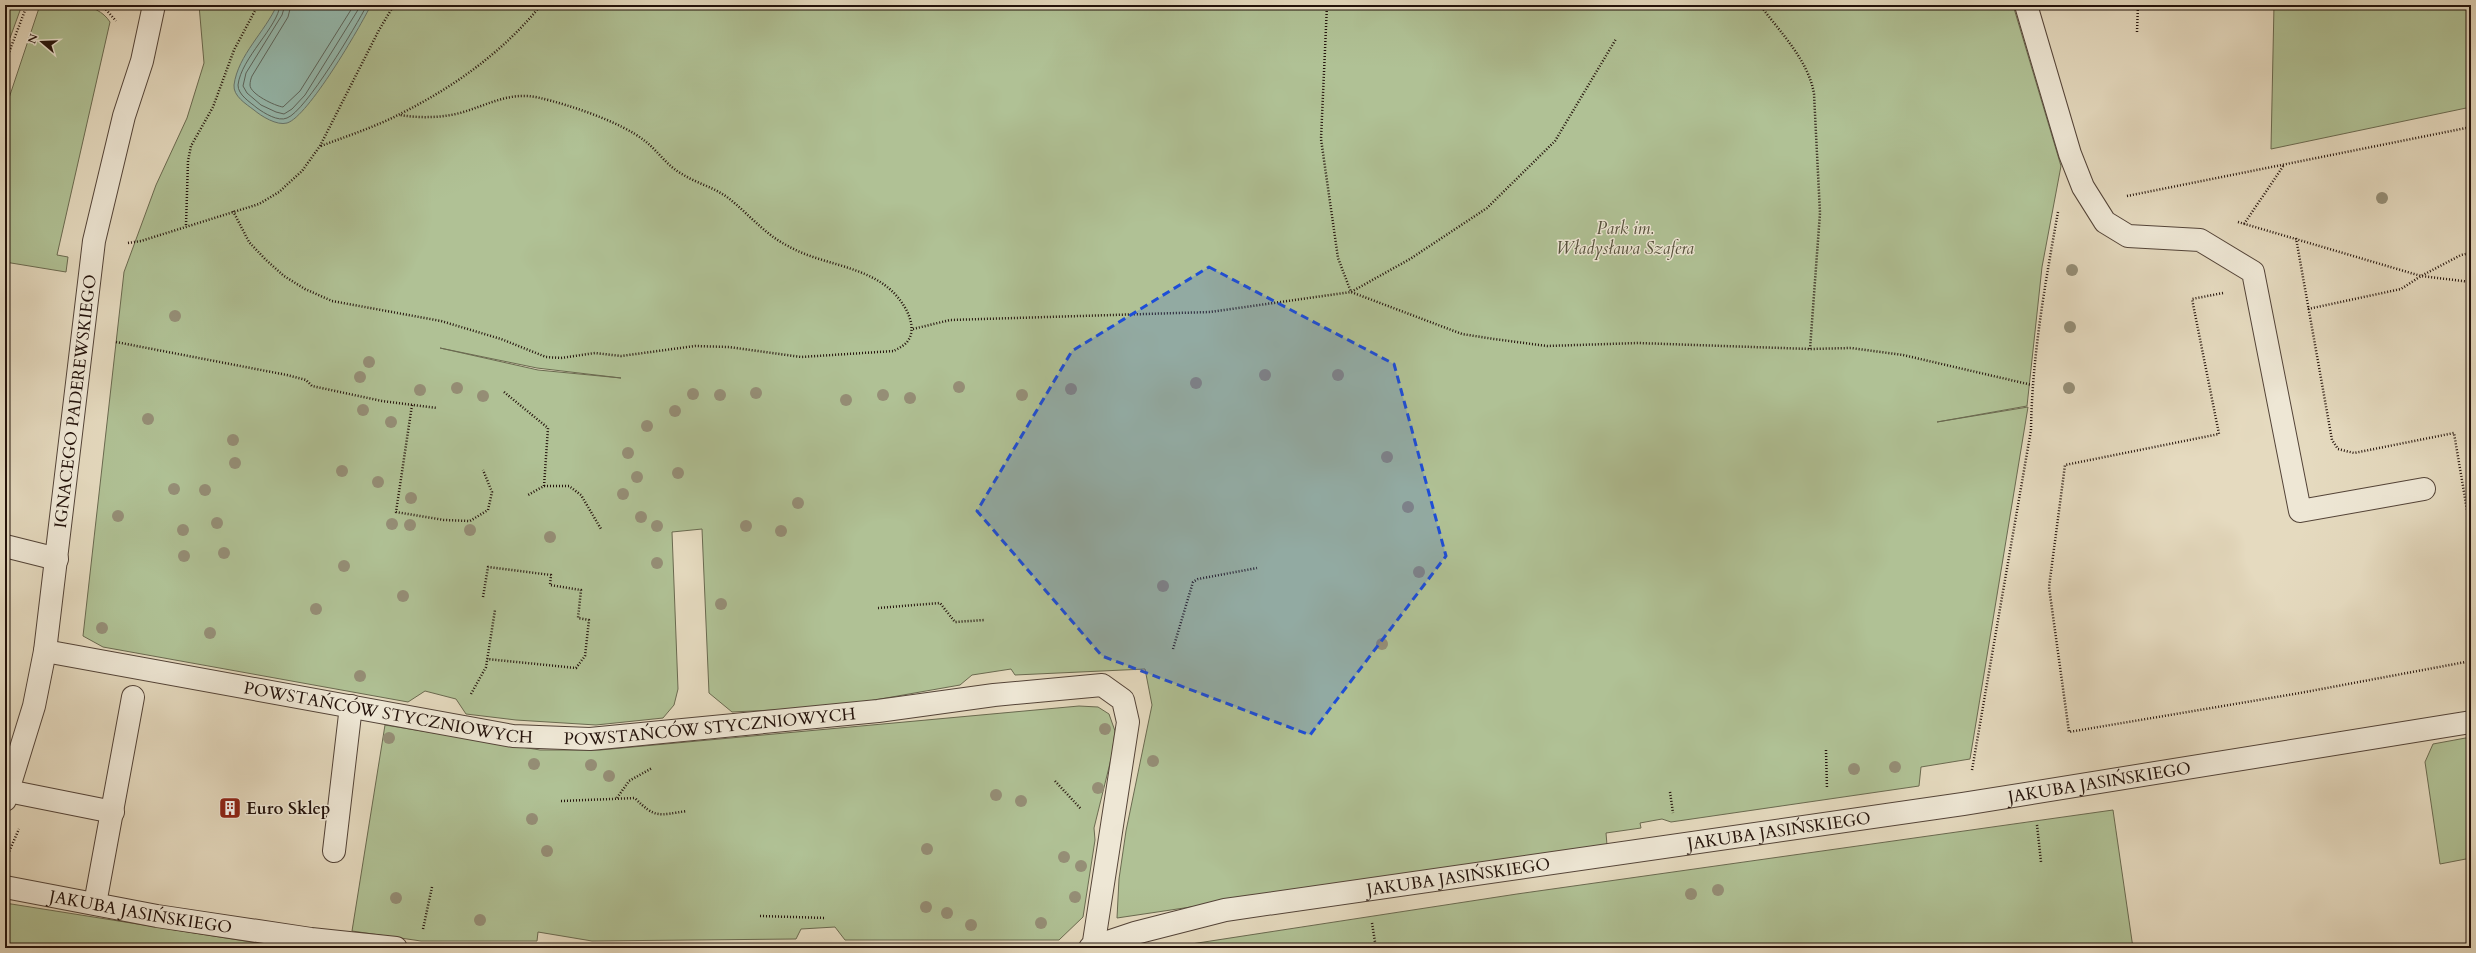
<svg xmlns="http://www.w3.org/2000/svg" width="2476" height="953" viewBox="0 0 2476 953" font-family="Cardo,serif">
  <rect width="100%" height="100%" fill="#e5dabf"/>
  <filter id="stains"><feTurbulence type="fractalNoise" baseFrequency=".005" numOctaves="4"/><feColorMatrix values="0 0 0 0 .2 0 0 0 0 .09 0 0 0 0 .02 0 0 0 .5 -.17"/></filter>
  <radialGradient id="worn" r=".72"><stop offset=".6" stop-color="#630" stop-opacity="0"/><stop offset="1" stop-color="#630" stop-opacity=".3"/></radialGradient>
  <path fill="#b0c195" stroke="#6a6a50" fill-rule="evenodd" d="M5,5H22L10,38L5,36Z
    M40,5C65,5 96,0 110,22L57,255L68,257L66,272L5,262V110Z
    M199,5H2013L2061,166L2042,267L2027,406L1937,422L2028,407L1970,759L1921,767L1919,786L1671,822L1662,819L1640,823L1641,828L1606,833L1607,845L1117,918L1119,879L1126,831L1152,705L1145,669L1015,675L1011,669L972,675L960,685L835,707L732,712L709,693L702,529L672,532L678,689L674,705L663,718L596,725L516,720L466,714L456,699L425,691L408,702L103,647L83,636L124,272L156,185L187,118L204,63ZM440,348L537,368L621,378L538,370Z
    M2274,5H2471V107L2271,149Z
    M1079,706L1098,707L1109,714L1115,731L1112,755L1094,828L1095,840L1083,917L1059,940H845L835,927L801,929L796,939L592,941L538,932L537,941H421L352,931L385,725L540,750H600Z
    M2471,737V858L2440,864L2425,762L2433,744Z
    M2113,810L2133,948H1165L1517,894Z
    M5,903L289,948H5Z"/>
  <path fill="#96bbb0" stroke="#68776e" d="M277,5H371C360,27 308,117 287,123C277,126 261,116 254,110C246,104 233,96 234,85C238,55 265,32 277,5Z"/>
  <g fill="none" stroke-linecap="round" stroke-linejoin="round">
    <path stroke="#5c665e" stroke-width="1" d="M280,5C278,27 241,58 238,85C238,95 250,102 257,108C264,113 278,122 287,118C306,111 356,26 367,5
      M285,5L282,15L246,73L243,86L247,93L261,105L276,112L284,114L292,109L305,95L361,5
      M291,5L288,17L252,76C251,78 250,82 250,85C250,94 275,106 283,107L300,91L354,5"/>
    <g stroke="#544438" stroke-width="24">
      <g id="minor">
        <path d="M2026,5L2070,154L2083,187L2105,222L2128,236L2200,240L2253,272L2300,511L2424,489"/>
        <path d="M5,546L57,559"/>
        <path id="s1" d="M45,651L513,736L590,739L878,711L994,695L1102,685L1123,700L1128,722L1093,948"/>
        <path d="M8,791L113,812"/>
        <path id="s2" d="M5,800L34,706L45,651L94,241L124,116L142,61L154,5"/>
        <path d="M334,851L351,706"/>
        <path id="s3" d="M5,887L157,916L311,939L396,948"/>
        <path d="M97,893L133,697"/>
        <path id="s4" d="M1090,948L1135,933L1225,910L1963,804L2471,722"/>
      </g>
    </g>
    <path stroke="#23120b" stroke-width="2.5" stroke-dasharray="1 2" stroke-linecap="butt" d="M102,5L116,21
      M1327,5L1321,139L1338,258L1351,292L1410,259L1487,208L1555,141L1616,39
      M1760,5C1780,32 1809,61 1814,94L1820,213L1810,349
      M2137,32L2138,5
      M5,46L11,48
      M5,63L27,5
      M321,146C347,136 375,127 400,114C454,87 503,52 541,5
      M2127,196L2471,127
      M233,211L249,242L266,260L284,276L305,289L332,301L441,321L501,339L546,357L561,358L595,353L621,356L695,346L729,347L801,357L894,351C897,349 904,346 907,342C919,327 905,304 893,292C865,265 821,265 788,246C764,234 748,213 727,197C713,187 696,183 682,174C667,166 658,151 645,141C621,122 570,105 540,98C509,90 485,107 456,114C437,118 418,118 400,115
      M2238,222L2421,276L2471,282
      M2244,224L2284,165
      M186,225L188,161L191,146L213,107L234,50L258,5
      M2296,238L2332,440L2338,449L2354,453L2454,433L2467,510
      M128,243L141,241L259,204L279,192L302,171L320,146L379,30L394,5
      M2223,293L2192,299L2219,434L2065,465L2049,587L2069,732L2300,693L2471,661
      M2308,309L2401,289L2421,276L2461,255L2471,253
      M913,329L950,320L1210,312L1351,292L1462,334L1494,339L1547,346L1638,343L1810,349L1851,348L1903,355L2032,385
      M116,342L287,375L306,380L312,386L382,401L437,408
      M504,392L548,428L544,486L528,495
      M412,405L396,512L444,520L470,521L488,510L492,492L483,470
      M544,486H569L581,495L601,529
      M483,597L488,567L551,575L550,585L581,590L578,618L589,620L585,656L576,668L487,659
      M878,608L940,603L955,622L985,620
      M1173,649L1193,582L1198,579L1257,568
      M471,694L486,667L495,610
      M1826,750L1827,789
      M1972,770L2031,430C2032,357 2045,284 2058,212
      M1055,781L1081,809
      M1670,792L1673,813
      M617,798L629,781L652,768
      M561,801L635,798C655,819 659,815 687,811
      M2037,825L2041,862
      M8,854L19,829
      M760,916L826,918
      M1372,923L1375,942
      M423,929L432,887"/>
    <use href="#minor" stroke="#eee7d5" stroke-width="22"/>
  </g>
  <g fill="#958e76">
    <circle cx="2382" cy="198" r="6"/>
    <circle cx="2072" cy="270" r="6"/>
    <circle cx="175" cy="316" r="6"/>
    <circle cx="2070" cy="327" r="6"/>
    <circle cx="369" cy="362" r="6"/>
    <circle cx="1265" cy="375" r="6"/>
    <circle cx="1338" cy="375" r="6"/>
    <circle cx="360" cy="377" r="6"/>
    <circle cx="1196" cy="383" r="6"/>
    <circle cx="959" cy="387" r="6"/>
    <circle cx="457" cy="388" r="6"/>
    <circle cx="2069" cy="388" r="6"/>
    <circle cx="1071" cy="389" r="6"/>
    <circle cx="420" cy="390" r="6"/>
    <circle cx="756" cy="393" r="6"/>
    <circle cx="693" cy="394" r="6"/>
    <circle cx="720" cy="395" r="6"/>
    <circle cx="883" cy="395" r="6"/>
    <circle cx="1022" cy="395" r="6"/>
    <circle cx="483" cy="396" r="6"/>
    <circle cx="910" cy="398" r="6"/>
    <circle cx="846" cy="400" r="6"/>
    <circle cx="363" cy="410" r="6"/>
    <circle cx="675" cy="411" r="6"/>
    <circle cx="148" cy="419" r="6"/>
    <circle cx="391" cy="422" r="6"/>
    <circle cx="647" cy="426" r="6"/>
    <circle cx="233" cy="440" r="6"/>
    <circle cx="628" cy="453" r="6"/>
    <circle cx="1387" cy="457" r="6"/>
    <circle cx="235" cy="463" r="6"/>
    <circle cx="342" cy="471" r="6"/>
    <circle cx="678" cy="473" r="6"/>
    <circle cx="637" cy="477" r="6"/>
    <circle cx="378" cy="482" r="6"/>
    <circle cx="174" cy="489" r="6"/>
    <circle cx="205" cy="490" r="6"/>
    <circle cx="623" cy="494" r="6"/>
    <circle cx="411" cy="498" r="6"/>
    <circle cx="798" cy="503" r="6"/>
    <circle cx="1408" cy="507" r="6"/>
    <circle cx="118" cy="516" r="6"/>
    <circle cx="641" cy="517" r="6"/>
    <circle cx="217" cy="523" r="6"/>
    <circle cx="392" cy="524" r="6"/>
    <circle cx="410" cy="525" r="6"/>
    <circle cx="657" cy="526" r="6"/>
    <circle cx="746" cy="526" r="6"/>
    <circle cx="183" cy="530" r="6"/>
    <circle cx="470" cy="530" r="6"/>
    <circle cx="781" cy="531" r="6"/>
    <circle cx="550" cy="537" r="6"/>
    <circle cx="224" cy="553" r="6"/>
    <circle cx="184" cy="556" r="6"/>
    <circle cx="657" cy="563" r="6"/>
    <circle cx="344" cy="566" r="6"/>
    <circle cx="1419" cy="572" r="6"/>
    <circle cx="1163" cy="586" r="6"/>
    <circle cx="403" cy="596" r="6"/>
    <circle cx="721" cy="604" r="6"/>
    <circle cx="316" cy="609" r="6"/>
    <circle cx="102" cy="628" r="6"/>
    <circle cx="210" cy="633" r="6"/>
    <circle cx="1382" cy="644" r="6"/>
    <circle cx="360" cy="676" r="6"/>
    <circle cx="1105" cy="729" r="6"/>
    <circle cx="389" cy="738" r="6"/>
    <circle cx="1153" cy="761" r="6"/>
    <circle cx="534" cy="764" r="6"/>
    <circle cx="591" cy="765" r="6"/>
    <circle cx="1895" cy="767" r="6"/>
    <circle cx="1854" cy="769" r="6"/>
    <circle cx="609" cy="776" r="6"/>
    <circle cx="1098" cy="788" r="6"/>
    <circle cx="996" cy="795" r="6"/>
    <circle cx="1021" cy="801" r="6"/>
    <circle cx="532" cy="819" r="6"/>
    <circle cx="927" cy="849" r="6"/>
    <circle cx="547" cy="851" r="6"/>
    <circle cx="1064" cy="857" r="6"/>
    <circle cx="1081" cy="866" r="6"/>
    <circle cx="1718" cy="890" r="6"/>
    <circle cx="1691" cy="894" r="6"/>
    <circle cx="1075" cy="897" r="6"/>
    <circle cx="396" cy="898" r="6"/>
    <circle cx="926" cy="907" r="6"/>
    <circle cx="947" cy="913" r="6"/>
    <circle cx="480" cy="920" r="6"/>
    <circle cx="1041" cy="923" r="6"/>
    <circle cx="971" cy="925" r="6"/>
  </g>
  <path fill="#1d4ed8" fill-opacity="0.2" stroke="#1d4ed8" stroke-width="3" stroke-dasharray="8 5" stroke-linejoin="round" d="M1209,267L1394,364L1446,556L1310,735L1102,656L977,511L1072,351Z"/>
  <defs>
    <g id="building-square" transform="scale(1.15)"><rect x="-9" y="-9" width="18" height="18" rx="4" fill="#8f2418" stroke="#eee7d5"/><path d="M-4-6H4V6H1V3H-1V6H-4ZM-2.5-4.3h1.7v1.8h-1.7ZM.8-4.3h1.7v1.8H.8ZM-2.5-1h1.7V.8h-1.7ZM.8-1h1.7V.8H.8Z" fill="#fff"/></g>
  </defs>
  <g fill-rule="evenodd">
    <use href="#building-square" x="230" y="808"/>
  </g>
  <g text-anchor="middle" stroke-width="3" stroke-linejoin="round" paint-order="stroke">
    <g font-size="17" font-style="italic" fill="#544f3b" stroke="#eee7d5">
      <text x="1625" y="234">Park im.<tspan x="1625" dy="20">Władysława Szafera</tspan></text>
    </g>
    <g font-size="17" fill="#23120b" stroke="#eee7d5">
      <text dy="6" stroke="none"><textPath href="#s2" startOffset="406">IGNACEGO PADEREWSKIEGO</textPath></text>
      <text dy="6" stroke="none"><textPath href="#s1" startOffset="349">POWSTAŃCÓW STYCZNIOWYCH</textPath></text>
      <text dy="6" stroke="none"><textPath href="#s1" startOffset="673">POWSTAŃCÓW STYCZNIOWYCH</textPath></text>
      <text dy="6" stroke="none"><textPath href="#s4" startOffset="1024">JAKUBA JASIŃSKIEGO</textPath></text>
      <text dy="6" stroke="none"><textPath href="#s4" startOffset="700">JAKUBA JASIŃSKIEGO</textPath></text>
      <text dy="6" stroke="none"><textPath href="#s4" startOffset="376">JAKUBA JASIŃSKIEGO</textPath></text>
      <text dy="6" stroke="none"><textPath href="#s3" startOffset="138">JAKUBA JASIŃSKIEGO</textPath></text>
    </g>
    <g font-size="17" font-weight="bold" fill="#23120b" stroke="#eee7d5" text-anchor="start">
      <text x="246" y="814">Euro Sklep</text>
    </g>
  </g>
  <rect width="2476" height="953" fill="none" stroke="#e5dabf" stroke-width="20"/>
  <rect x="6" y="6" width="2464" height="941" fill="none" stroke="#23120b" stroke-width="2"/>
  <rect x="10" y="10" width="2456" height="933" fill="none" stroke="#23120b"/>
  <g transform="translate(42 42) rotate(289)" stroke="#eee7d5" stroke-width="3" paint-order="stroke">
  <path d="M0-3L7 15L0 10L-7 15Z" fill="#23120b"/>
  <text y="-6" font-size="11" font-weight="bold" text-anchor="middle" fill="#23120b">N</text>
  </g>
  <rect width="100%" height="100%" filter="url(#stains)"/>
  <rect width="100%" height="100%" fill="url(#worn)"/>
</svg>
